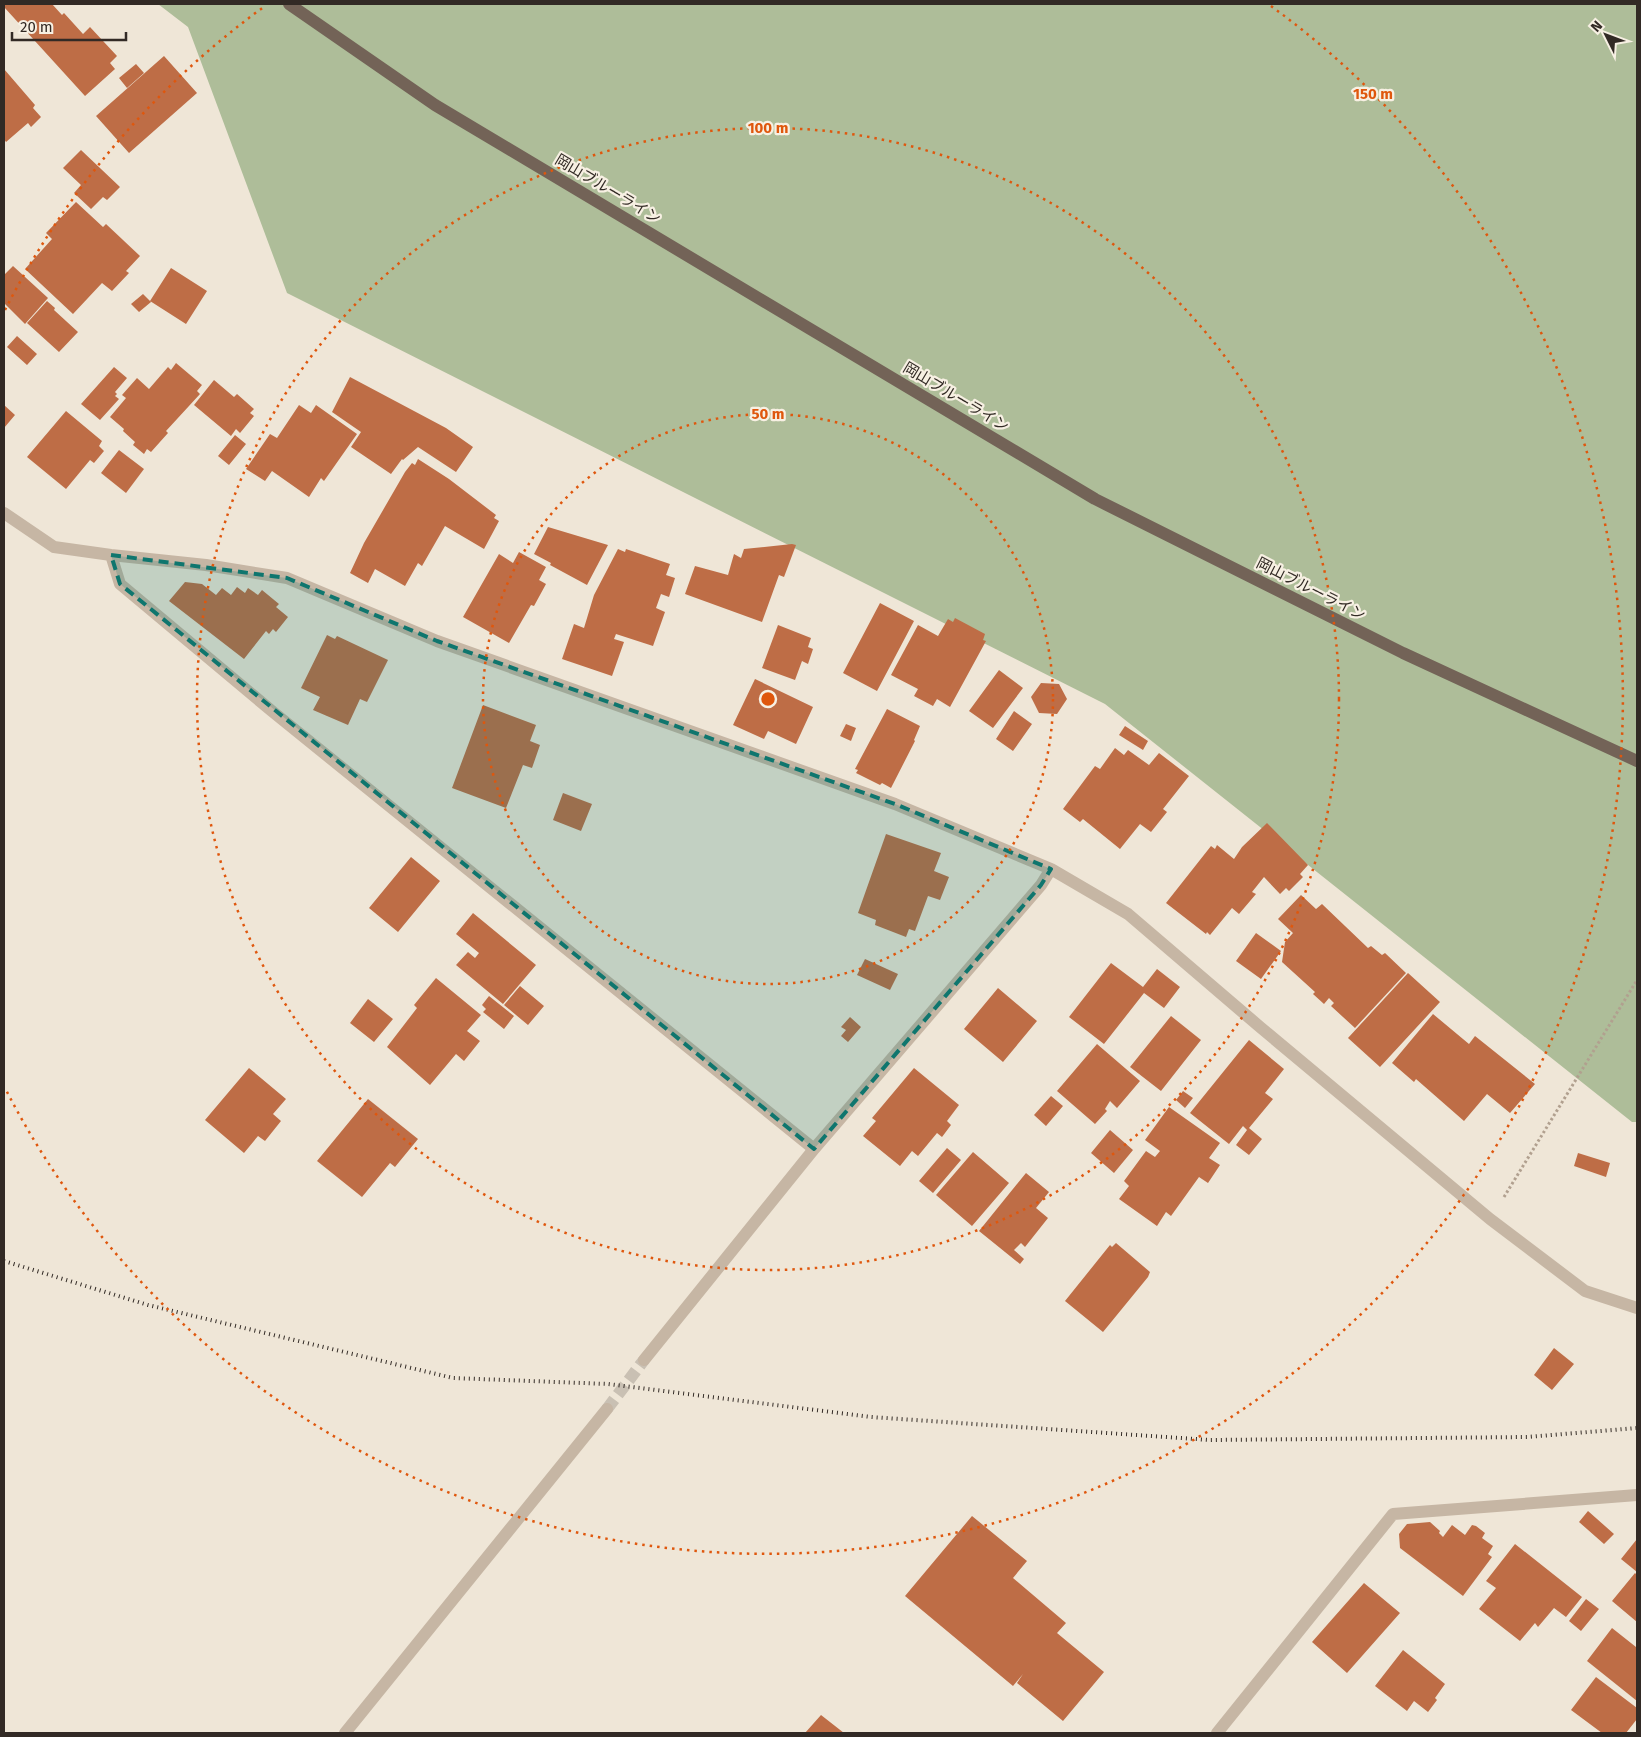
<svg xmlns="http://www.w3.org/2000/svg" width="1641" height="1737" viewBox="0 0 1641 1737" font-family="'Fira Sans','Noto Sans JP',sans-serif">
  <rect width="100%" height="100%" fill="#efe6d7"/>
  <path fill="#aebd99" d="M158,4H1637V1122H1632L1105,704L287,293L188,27Z"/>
  <path fill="#be6d46" d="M4,4H52L62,15L64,13L83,34L90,27L117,56L110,63L115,69L85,96L4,7Z
    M164,56L197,93L129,153L96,116Z
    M136,64L144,73L127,88L119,78Z
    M4,69L35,105L33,108L41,117L31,127L28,123L6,142L4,139Z
    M81,150L120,187L107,200L103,197L91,209L74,193L81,185L63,168Z
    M76,202L103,227L106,224L140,256L126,271L129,273L112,291L102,283L73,314L25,269L52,239L46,233Z
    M13,266L48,298L25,324L4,303V275Z
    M171,268L207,291L186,324L150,301Z
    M143,294L151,302L139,312L131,304Z
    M47,301L55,308L54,310L78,332L59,352L27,323Z
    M17,336L37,354L27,365L7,347Z
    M176,363L202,385L197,391L200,394L166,431L168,433L151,452L147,449L144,454L133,445L135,442L123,431L124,429L110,417L126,398L122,395L137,378L149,389L168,367L171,370Z
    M114,367L127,378L115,392L117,394L115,396L119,399L100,420L81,404Z
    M350,377L446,428L473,447L456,472L418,447L403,460L402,459L391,474L351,447L361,432L332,412Z
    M214,380L234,397L237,394L254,409L250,413L254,416L240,433L236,429L231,436L194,405Z
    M4,405L15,415L4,428Z
    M299,405L311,413L316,405L357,434L324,481L321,478L309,497L272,471L265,481L246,469L270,434L277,438Z
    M66,411L102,441L99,446L104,451L94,463L90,460L66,489L27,457Z
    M235,435L246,444L229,465L218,456Z
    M119,450L144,469L126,493L101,473Z
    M418,459L449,479L496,515L494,518L499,521L484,549L445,526L422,566L418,563L405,586L375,569L368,583L350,573L364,543L405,472L412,463L415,465Z
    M548,527L608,545L587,585L550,565L551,563L534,554Z
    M792,544L796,545L784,577L779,575L762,622L685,594L695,566L728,575L734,554L741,558L744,549Z
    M618,549L625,552L626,549L670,564L666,575L675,578L669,597L661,594L656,608L665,612L653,646L616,634L614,639L624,642L612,676L562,659L574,624L584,628L594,595Z
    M519,552L546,567L539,580L546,584L534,606L531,605L509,643L463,617L499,554L513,563Z
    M185,582L202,584L216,595L222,588L231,595L237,587L245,593L248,588L258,595L262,590L279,604L276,607L288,617L276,632L273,629L269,634L266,631L244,659L169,601Z
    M880,603L914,621L877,691L843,673Z
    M955,618L985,634L983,640L986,641L950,707L937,699L933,706L914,696L918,689L891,675L918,625L938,636L948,619L953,622Z
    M778,625L811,638L808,647L813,649L808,664L802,661L795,680L762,668Z
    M327,635L335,639L337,636L388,660L367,702L360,699L348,725L313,710L320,697L301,688Z
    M999,670L1023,688L993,728L969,711Z
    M755,679L813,707L796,744L768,731L764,739L733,725Z
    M1041,683L1059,684L1067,699L1057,714L1039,713L1031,697Z
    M483,705L536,725L530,741L540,745L532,768L523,765L506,808L452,788Z
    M887,709L920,726L914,740L915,741L891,788L882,783L880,785L856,773L858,770L855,769Z
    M1014,711L1032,724L1013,751L996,739Z
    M846,724L856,728L851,741L840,736Z
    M1125,726L1148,741L1143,750L1119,735Z
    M1115,748L1124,755L1128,750L1149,765L1159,753L1189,776L1163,809L1167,812L1151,832L1140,824L1120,849L1083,819L1080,822L1063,809L1095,766L1100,769Z
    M563,793L592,804L581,831L553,820Z
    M1267,823L1308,865L1300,874L1303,877L1289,891L1286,888L1280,894L1264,877L1252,892L1256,894L1239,914L1232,908L1210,935L1207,932L1206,934L1166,903L1211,846L1215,849L1217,845L1234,859L1242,847Z
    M886,834L941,853L934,871L949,877L940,900L928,896L915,931L909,929L906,937L875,925L876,920L858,913Z
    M411,857L440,881L398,932L369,908Z
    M1301,895L1316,909L1322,904L1368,948L1371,946L1382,955L1385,953L1406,973L1355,1028L1331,1006L1334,1003L1329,998L1324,1004L1313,994L1315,992L1282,962L1285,942L1293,933L1278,919Z
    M473,913L536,965L503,1004L456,965L468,952L475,958L479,953L456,934Z
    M1256,933L1281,951L1261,979L1236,961Z
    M865,959L898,974L890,990L857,975Z
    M1111,963L1143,987L1157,969L1180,987L1164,1008L1144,993L1104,1044L1069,1017Z
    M1408,973L1440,1002L1380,1067L1348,1038Z
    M436,978L481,1015L467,1031L480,1041L464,1061L456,1054L430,1085L387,1047L417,1008L414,1005Z
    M520,986L544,1006L528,1025L504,1005Z
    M998,988L1037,1021L1003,1062L964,1029Z
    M489,996L514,1016L504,1029L483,1012L486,1009L482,1005Z
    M368,999L393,1019L374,1042L350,1023Z
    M1433,1014L1469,1044L1475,1036L1535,1084L1510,1113L1487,1094L1464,1121L1416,1079L1414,1082L1392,1063Z
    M1171,1016L1201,1040L1161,1091L1130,1067Z
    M850,1017L861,1027L848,1042L841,1036L846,1030L841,1027Z
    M1249,1040L1284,1069L1265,1093L1273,1099L1249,1128L1262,1139L1249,1155L1236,1145L1247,1130L1243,1126L1229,1144L1190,1113Z
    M1097,1044L1140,1081L1117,1108L1110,1101L1105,1109L1107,1111L1095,1124L1057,1091Z
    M249,1068L286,1099L273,1114L281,1121L265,1141L258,1136L244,1153L205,1120Z
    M914,1068L959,1105L947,1121L951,1125L942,1137L937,1133L918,1156L912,1151L900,1166L863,1136L876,1121L872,1118Z
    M1183,1091L1193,1098L1185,1108L1176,1100Z
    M1051,1096L1063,1106L1046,1126L1034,1115Z
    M368,1099L418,1139L395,1167L390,1163L362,1197L317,1161Z
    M1169,1107L1220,1143L1209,1158L1220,1165L1208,1183L1199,1177L1171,1216L1166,1212L1157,1226L1119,1199L1129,1186L1124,1181L1146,1151L1155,1157L1160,1151L1145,1140Z
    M1110,1130L1133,1150L1114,1173L1091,1153Z
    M947,1148L961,1160L933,1193L919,1181Z
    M973,1152L1009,1183L972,1226L936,1195Z
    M1578,1153L1610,1163L1606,1177L1574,1166Z
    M1026,1173L1049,1192L1036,1208L1048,1218L1025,1247L1021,1243L1014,1250L1024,1259L1020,1264L979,1231Z
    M1116,1243L1150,1272L1148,1277L1103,1332L1065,1301L1110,1245L1112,1247Z
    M1554,1348L1574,1364L1552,1390L1534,1375Z
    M1588,1511L1614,1534L1604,1544L1579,1522Z
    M972,1516L1027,1561L1013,1578L1066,1623L1057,1633L1104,1672L1063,1721L1017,1683L1023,1674L1013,1686L905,1596Z
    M1430,1522L1440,1531L1439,1533L1443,1537L1452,1525L1465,1535L1472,1525L1476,1526L1485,1533L1482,1538L1493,1546L1488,1554L1492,1557L1463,1596L1400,1548L1399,1534L1407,1524Z
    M1637,1539V1572L1621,1559Z
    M1515,1544L1582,1597L1566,1617L1554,1608L1538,1627L1535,1623L1520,1641L1479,1609L1496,1588L1486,1581Z
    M1635,1573L1637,1575V1622L1612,1601Z
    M1364,1583L1400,1613L1347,1673L1312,1642Z
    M1586,1599L1599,1609L1581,1631L1569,1621Z
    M1612,1628L1636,1647L1637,1646V1701L1587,1661Z
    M1403,1650L1445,1684L1435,1698L1437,1700L1428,1712L1414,1701L1407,1711L1375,1686Z
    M1596,1677L1637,1708V1719L1626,1733H1602L1571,1710Z
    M821,1715L844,1733H805Z"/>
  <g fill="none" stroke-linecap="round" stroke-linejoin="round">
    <path stroke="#c9c0b3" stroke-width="12" stroke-dasharray="12 6" stroke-linecap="butt" d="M607,1409L644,1360"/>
    <path stroke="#b1a08f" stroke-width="3" stroke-dasharray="2.5 2.5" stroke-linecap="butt" d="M1504,1197L1637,980"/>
    <path stroke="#c6b6a4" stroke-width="12" d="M4,513L54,547L111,555L206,565L287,578L437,641L895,804L1051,869L1128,914L1260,1027L1490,1219L1585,1291L1637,1308
      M111,555L120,584L273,712L814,1149
      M644,1360L814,1149L1041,885L1051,869
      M345,1733L607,1409
      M1217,1733L1393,1514L1637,1495"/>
    <path stroke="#736357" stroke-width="12" d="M289,4L435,105L1095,499L1403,653L1637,761"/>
    <path stroke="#322a25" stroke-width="4" stroke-dasharray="1 4" stroke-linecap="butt" d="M4,1261L148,1305L453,1378L608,1384L871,1417L1210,1440L1527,1437L1637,1428"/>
  </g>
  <path fill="#0f766e" fill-opacity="0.2" stroke="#0f766e" stroke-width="4" stroke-dasharray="10 6" stroke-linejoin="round" d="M111,555L287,578L437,641L895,804L1051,869L1041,885L814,1149L120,584Z"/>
  <g fill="none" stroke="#df570d" stroke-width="2.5" stroke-dasharray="2.5 5">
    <circle cx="768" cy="699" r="285"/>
    <circle cx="768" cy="699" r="571"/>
    <path d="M5 310A856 856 0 0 1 265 6M1271 6A856 856 0 1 1 5 1088"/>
  </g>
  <g text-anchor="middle" stroke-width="4.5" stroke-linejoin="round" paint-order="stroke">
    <g font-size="15" fill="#322a25" stroke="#f7f0e3">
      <text transform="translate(608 189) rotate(31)" y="5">岡山ブルーライン</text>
      <text transform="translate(956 397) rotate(31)" y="5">岡山ブルーライン</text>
      <text transform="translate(1311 589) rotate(27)" y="5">岡山ブルーライン</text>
    </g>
  </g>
  <circle cx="768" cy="699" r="8" fill="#df570d" stroke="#f7f0e3" stroke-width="2.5"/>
  <g font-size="15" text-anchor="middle" font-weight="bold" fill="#df570d" stroke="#f7f0e3" stroke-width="4.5" stroke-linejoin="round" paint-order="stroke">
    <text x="1373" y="99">150 m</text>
    <text x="768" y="133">100 m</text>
    <text x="768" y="419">50 m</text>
  </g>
  <rect width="1641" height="1737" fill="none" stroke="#322a25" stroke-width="10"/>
  <g transform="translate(1606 35) rotate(312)" stroke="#f7f0e3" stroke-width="4" paint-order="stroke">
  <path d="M0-4L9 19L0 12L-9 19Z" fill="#322a25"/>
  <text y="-8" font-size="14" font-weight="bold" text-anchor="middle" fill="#322a25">N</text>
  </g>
  <path d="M12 32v8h114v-8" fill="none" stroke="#322a25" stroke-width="2.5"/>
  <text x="20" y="32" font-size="15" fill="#322a25" stroke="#f7f0e3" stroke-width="4" paint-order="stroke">20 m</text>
</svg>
